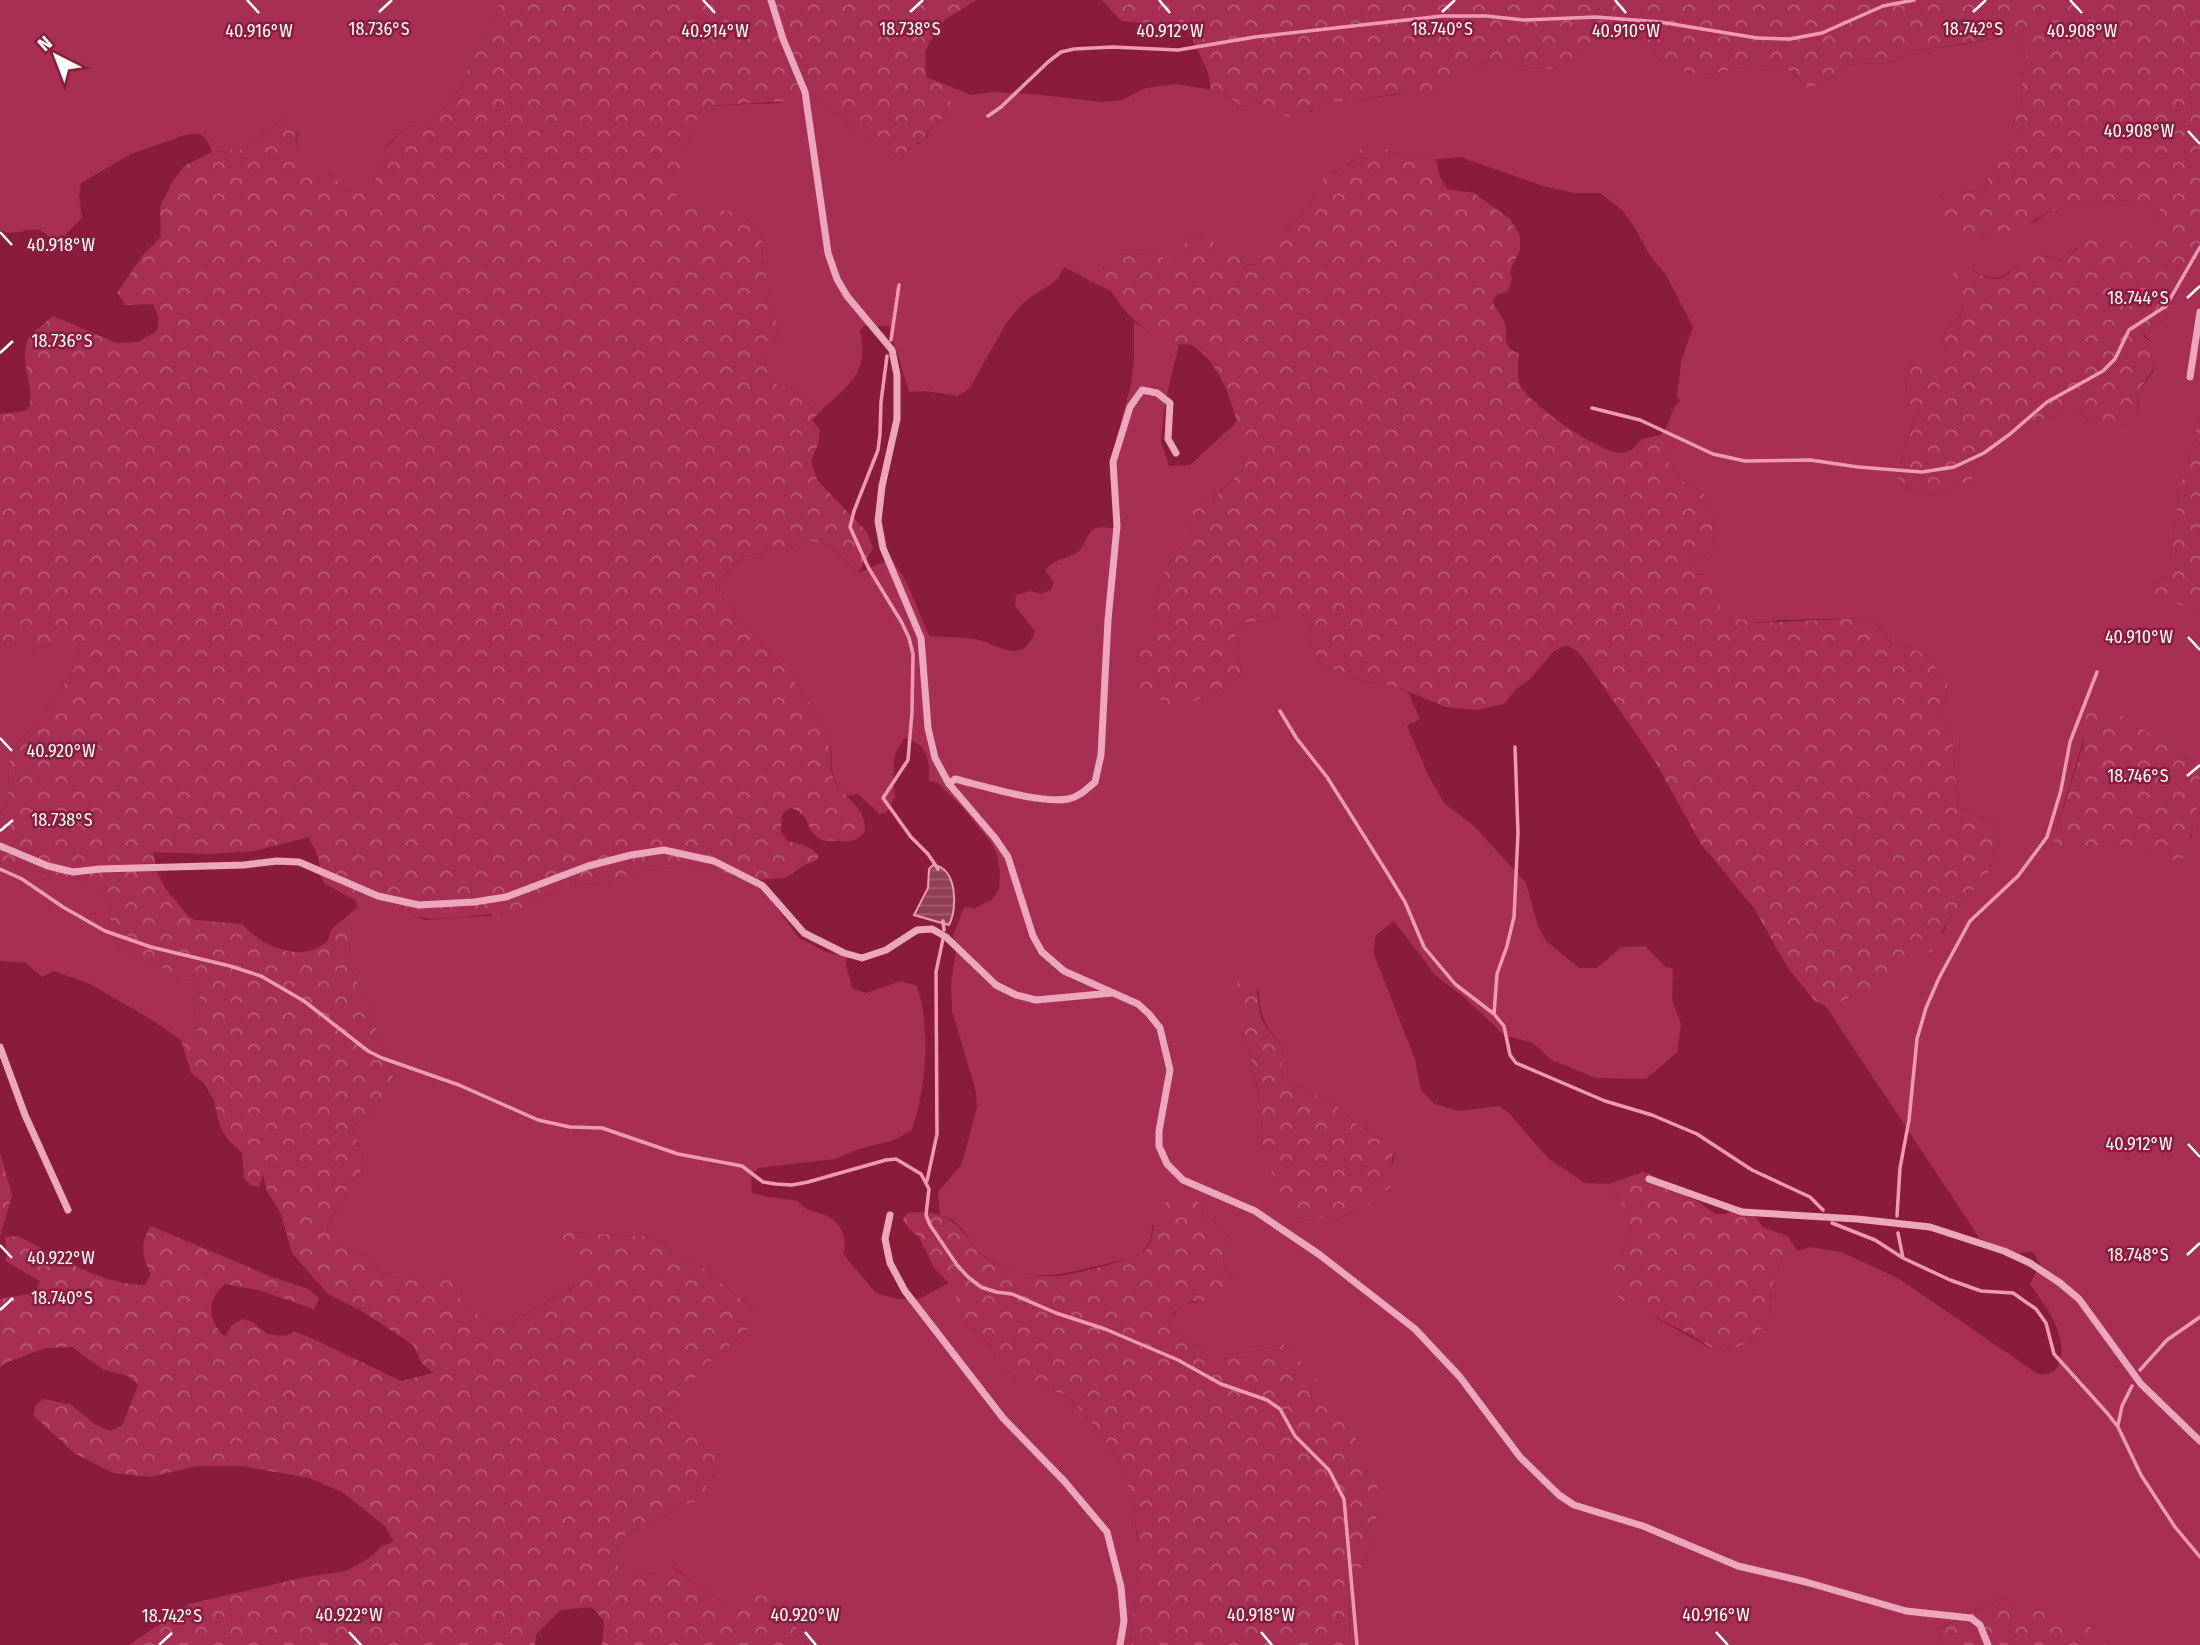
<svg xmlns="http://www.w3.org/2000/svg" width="2200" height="1645" viewBox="0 0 2200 1645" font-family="'Fira Sans Condensed',sans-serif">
  <defs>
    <pattern id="forest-crowns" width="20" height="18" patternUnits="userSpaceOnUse" patternTransform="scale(1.75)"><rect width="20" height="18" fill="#a82f54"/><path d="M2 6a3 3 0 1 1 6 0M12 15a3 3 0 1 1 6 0" fill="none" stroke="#b95976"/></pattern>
    <pattern id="water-rules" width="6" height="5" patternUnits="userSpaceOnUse" patternTransform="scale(1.75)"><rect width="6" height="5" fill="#903f56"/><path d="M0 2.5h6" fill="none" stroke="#a15c6f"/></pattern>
  </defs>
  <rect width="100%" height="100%" fill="#8a1c3b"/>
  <path fill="#a82f54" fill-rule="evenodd" d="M0,0H502L471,62L462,85L450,103L432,120L408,127L386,146L383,166L372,184L359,195L346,189L329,173L310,166L296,147L298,133L289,115L241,150L212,152C207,138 204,132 188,134L131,154L81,183L79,195L82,218L63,237L51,239C33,218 22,240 0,230Z
    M1621,32L1644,41L1660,60L1703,75L1757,65L1778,68L1792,72L1807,88C1825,85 1834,70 1850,65C1863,61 1875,65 1888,63C1899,61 1907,51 1917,50C1950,47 1982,42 2014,34L2026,54L2020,103L2014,124L2022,134L1981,193L1964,190L1948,184L1983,237L2035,222L2048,212L2087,202L2117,200L2153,202L2161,212L2139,252L2076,248L2067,262C2058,259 2048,255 2039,256C2008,258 2010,293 1973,270L1960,297L1964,303C1959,328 1936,322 1946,352L1941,366L1934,370L1913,363L1906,383L1908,402L1918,409L1904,453L1897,483C1926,501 1942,495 1971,481L1979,461L2015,430L2032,422L2078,410L2091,425L2138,413L2137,395L2154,370L2157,348L2142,332L2163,322L2174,299L2176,281L2200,256V418L2179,492L2168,575L2153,584L2195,609L2200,608V767L2175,752L2086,731L2053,840L2111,846L2133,845L2150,854L2191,838L2200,776V1645H2106L2093,1629L2084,1623L2019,1615L2006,1596L1939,1628L1940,1645H1349L1350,1592L1372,1542L1334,1406L1321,1384L1283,1344C1259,1352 1219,1361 1196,1345C1186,1339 1178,1332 1168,1327C1176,1306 1185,1301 1208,1301L1233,1280C1222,1265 1220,1258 1229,1242L1224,1229L1204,1219L1199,1203L1152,1226C1151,1253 1139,1257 1114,1262C1065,1273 1030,1288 983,1255C972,1247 966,1231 955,1222C951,1219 945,1217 940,1215L938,1192L962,1164L977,1107L976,1092L952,1010L951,984L957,945L953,936L964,907L975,908L992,900L999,889L1000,870L997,855L992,844L963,808L938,783L929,781C930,760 927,743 904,738L895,754L893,776L895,797L887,812L880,814L858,794L846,796C822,768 838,762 827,736C805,684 761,643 724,602L719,588L722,577L743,557L811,541L829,545L858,573L884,562L890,556L907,583L929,636C944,637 960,637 975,639C998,644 1023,667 1035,631L1015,606L1016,595L1031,591L1041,594L1051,590L1054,582L1045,570C1058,556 1066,561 1079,551C1086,544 1087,532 1096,528C1102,526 1112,528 1119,529L1114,467L1123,413L1131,385L1134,358V322L1168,344H1179L1165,404L1161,441L1169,466L1190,465L1237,422L1241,435L1243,469L1213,498L1202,501L1190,521L1191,534L1175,554L1162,578L1155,598L1157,620L1135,658L1174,707C1198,700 1223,690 1242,674L1235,633L1242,623L1275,618L1299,610L1309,624L1310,644L1321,663L1367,683L1397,687L1408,692L1420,719L1407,726L1428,775L1444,803L1474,826L1526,883L1538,926L1546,941L1579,968H1597L1621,947L1645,946L1666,967L1673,968L1672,1000L1681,1024L1677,1052L1646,1079L1596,1078L1551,1060L1539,1048L1530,1042L1504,1035L1465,998L1436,976L1394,921L1376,935L1373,952L1415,1059L1421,1090L1434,1104L1459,1111L1500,1106L1508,1112L1548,1158L1585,1183L1609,1184L1624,1207L1631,1237L1619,1256L1654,1317L1719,1353L1748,1343L1770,1319L1772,1288L1782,1257L1809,1247L1841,1252L1898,1278L2038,1374C2049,1375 2056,1373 2060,1361C2067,1331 2046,1308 2030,1284L2040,1264L2033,1252L2018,1253L1980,1239L1825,1005L1829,1007L1944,932L1947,920L1991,869L1999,835L1992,822L1958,807L1952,734L1941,714L1948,686L1929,657L1892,638L1866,618L1780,620C1763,625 1733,623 1720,609V588L1703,574L1694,575L1691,571L1693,559L1712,551L1714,518L1707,496C1673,477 1671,473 1661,435C1673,421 1668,412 1680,401L1677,396L1681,362L1693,327L1666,275L1649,254L1636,230L1622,210L1600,193H1574L1543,186L1460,157L1429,160L1408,159L1383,147L1355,157L1345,169L1333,171L1321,181L1308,207L1271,249L1264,261L1257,264H1244C1235,254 1226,252 1212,253V247L1205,235L1186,238L1184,256L1175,263L1169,262L1156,251L1115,249L1103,267L1112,292L1064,267L1057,280L1024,302L1007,322L969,389L958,396L926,391L909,392L889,326H864L860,331C870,376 847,385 818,414L808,403L790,389L774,383L768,376L765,355L777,339L778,328L764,268L761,234L746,217L673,207L687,145L702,106L780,103L797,83L876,146L908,151L913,143L919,144L927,137L932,126L950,113L947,100L944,96V84L971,95L993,92L1033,94L1101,102L1122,100L1146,88L1175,84L1221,91L1242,107L1259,101L1269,107L1311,112L1318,105L1332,102L1404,94L1463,76L1491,59L1533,68L1552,69L1584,50L1602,46ZM1259,990C1260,1022 1266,1025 1284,1049L1281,1067L1283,1079L1331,1102L1360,1127L1399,1146C1393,1155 1394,1163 1390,1172C1379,1204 1361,1210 1332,1221L1323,1218L1296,1222L1263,1145L1260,1102L1247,1040L1242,1032V1003Z
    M62,642L75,645L80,654L78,664L38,722L16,745L9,761L8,800L0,813V643C20,653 41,649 62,642Z
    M0,863L93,883L107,900L110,913L111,935L120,948L140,954L160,966L180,981L197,979C206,994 193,1005 194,1021C195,1025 197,1029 199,1033L191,1040H181L152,1020L90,984L54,971L42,977L26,963L0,961Z
    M690,865L756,880L799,938L828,953L847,957L846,964L852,988L866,993L901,981L917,986C931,1028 926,1089 912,1130L894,1140L859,1149L835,1159L758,1168L751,1178L752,1193L769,1197L798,1201C806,1213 816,1210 827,1216C842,1225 848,1238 843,1254L876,1293L897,1299H919L949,1283L957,1298L968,1326L978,1332L992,1348L996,1361L1033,1388L1066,1394C1079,1411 1108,1440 1117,1458C1147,1518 1136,1581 1131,1645H807L792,1619L729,1607L673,1567L640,1577L621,1570L614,1558L623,1536L668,1514L679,1504L697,1502L707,1485L720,1469L666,1423L656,1424L659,1415L673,1406L688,1383L723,1350L746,1332L754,1310L698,1263L682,1258L653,1237L573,1232L570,1253L585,1270L575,1286L506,1325C488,1320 475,1315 461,1302L460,1289L450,1276L381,1272C378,1268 373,1261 369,1258C349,1246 340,1254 327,1228L335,1212L345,1199L347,1187L360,1173L364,1159L357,1142L354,1127L386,1096L392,1073L379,1042L374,1018L350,965L349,941L354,933L345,918L357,908L356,901L365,898L375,900L402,913L426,920L513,914L533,901L562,888L612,880L643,871Z"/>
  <path fill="url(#forest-crowns)" d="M502,0H976L946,19L936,31L925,51L926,77L944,84V96L952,103L950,113L932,126L923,142L913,144L905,153L890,154L876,146L798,84L788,101L702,106L687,145L674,206L736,212L746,217L761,234L764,268L778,328L777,339L765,355L768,376L774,383L790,389L808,403L818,414L812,420L820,430L818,444L811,461L817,480L866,531L873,548L858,573L829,545L811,541L743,557L722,577L719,588L724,602C761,643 805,684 827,736C833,751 827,769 836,783C848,803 866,806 865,832C857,841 851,842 839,841C834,840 827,842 822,840C803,831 814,816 791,808L782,813L781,832L787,841C800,844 811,846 819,856L816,861L804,865L785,878L756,880L690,865L643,871L612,880L562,888L533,901L513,914L498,919L490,914C460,917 430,923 402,913C385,907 375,896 356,901L324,883L321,877L319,859L309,837L255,851L210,854L153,852L158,874L165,888L188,916L195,920L242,924C260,945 299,964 325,943C330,939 329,934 332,929C335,925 341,922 345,918L354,933L349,941L350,965L374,1018L379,1042L392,1073L394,1085L386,1096L354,1127L357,1142L364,1159L360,1173L347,1187L345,1199L335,1212L327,1227C340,1254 349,1246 369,1258C373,1261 378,1268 381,1272L450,1275L460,1289L461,1302C475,1315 488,1320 506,1325L574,1287L584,1271L556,1235L573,1232L653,1237L682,1258L698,1263L755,1311L746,1332L723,1350L689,1383L673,1406L659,1415L656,1423H666L681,1415L719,1453L720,1469L707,1485L698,1502L679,1504L668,1514L623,1536L614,1558L621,1570L640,1577L672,1567L729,1607L759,1595L780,1601L807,1645H602L604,1621L592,1607L561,1610L536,1634L535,1645H129L189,1604L301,1578L346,1571L371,1557L381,1546L394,1542L385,1526L342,1492L309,1478L241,1466H198L150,1477L113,1473L74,1453L33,1415L36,1405L43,1399L72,1405L94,1424L110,1431L122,1426L138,1385L128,1376L104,1370L72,1347L46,1348L5,1363L0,1368V1299L34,1293L40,1281L5,1261L7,1255L5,1237L18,1236C56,1256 101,1285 145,1285L151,1274C141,1256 140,1243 151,1226L267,1275L308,1289L319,1298L314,1309L258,1290L225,1284C206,1301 207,1320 225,1337L231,1326L242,1319L253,1322L267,1334L285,1336L295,1332L307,1336L401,1381L433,1373L421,1362L413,1345L365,1313L328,1294L292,1253L281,1214L267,1191L263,1174L259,1187L252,1186L244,1178L242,1153L227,1139L220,1127L214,1101L204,1083L191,1073L181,1040H191L199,1033C197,1029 195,1025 194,1021C193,1006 206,994 197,979L180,981L160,966L140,954L120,948L111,935L110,913L107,900L93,883L0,863V813L8,800L9,761L16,745L38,722L78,664L80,654L75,645C46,638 32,660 0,643V414L25,411L30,407C34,385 16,354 31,335C37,328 46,322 53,316L117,343L138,342L157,331L159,318L153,304L125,305L117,293L143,255L161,237L160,207L173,181L184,166L212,152L241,150L289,115L298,116L296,147L310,165L329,173L346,189L359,194L372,184L383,166L386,147L408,127L432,120L450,103L462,85L471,62Z
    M1102,0H2200V256L2176,281L2174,299L2163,322L2142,332L2145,338L2164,351L2137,395V424L2115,435L2091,425L2078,410L2032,422L2015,430L1979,461L1971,481C1942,495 1926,501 1897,483L1904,453L1918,410L1908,402L1906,383L1913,363L1933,369L1941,365L1946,352C1936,322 1959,328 1964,304L1949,279L1954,272L1965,267C1975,271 1985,279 1996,279C2010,278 2016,262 2028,257C2040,252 2055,259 2067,262C2083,237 2093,239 2120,236L2139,251L2161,212L2153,202L2117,200L2087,202L2048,212L2022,228L1957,242L1941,234L1938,201L1947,183L1964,190L1981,193L1988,184V163L2022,134L2014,125L2020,103L2026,54L2014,34C1982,41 1950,46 1917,50C1907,51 1899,61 1888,63C1875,65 1863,61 1850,65C1834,70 1825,85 1807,88L1793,72L1778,68L1757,65L1703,75L1679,70L1660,60L1644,41L1621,32L1602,47L1584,50L1552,69L1533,68L1491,59C1474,69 1457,83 1439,89C1425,95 1411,93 1396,94C1375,97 1353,100 1332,102C1314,104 1303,122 1282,115C1274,113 1266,105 1259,101L1242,107L1221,91L1211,90L1208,72L1187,28L1121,21Z
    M1383,147L1408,159L1436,160L1440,177L1447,189L1474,193L1510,219L1514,226L1520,235V250L1510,270L1512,280L1507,292L1497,294L1492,302C1501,316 1509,322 1505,340L1510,349L1519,354C1518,365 1516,377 1521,387C1532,406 1599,452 1620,453C1630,453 1637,446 1642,439L1661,435C1671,473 1673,477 1707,496L1714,518L1712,551L1693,559L1691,571L1694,575H1713L1725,581C1719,590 1720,598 1720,609L1732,617L1756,623L1866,618L1892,638L1929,657L1948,686L1941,714L1952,734L1958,807L1992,822L1999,835L1991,869L1947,920L1936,948L1894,977L1828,1007L1815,1001L1788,968L1754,908L1701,844L1656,763L1587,663L1577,651L1567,645L1554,651L1530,679L1516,689L1504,704L1478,710L1446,707L1397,687L1367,683L1321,663L1310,644L1309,624L1299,611L1275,618L1242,623L1235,633L1242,674C1223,690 1198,700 1174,708L1140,687L1134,658L1157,620L1155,598L1162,578L1175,554L1191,534L1190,521L1185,516L1202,501L1214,498L1243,469C1242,430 1229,372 1195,347C1188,342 1178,346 1169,344C1163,343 1156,337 1151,333C1124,315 1103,288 1102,254L1115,249L1156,251L1169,262L1175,263L1184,255L1186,238L1205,235L1214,239L1212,253L1231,252L1244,264C1250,265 1255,265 1260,263C1265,260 1266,255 1269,250C1281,235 1298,222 1309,205C1314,198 1316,188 1321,181C1331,166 1354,174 1355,152L1363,149Z
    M2200,418V608L2195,609L2151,597L2153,584L2168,575L2179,492Z
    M2088,698L2132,721L2175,752L2200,767C2200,800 2194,831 2181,862L2150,854L2132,845L2111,846L2071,853L2061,848L2053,840L2083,746Z
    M1251,978C1261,994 1256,1007 1263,1022C1268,1031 1278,1041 1284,1049L1281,1067L1283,1079L1331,1102L1360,1127L1400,1146L1392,1157L1391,1186L1364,1208L1332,1221L1323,1218L1296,1222L1285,1212L1263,1145L1260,1102L1247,1040L1242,1032V1003L1236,986L1240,979Z
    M0,1153L12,1195L0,1237Z
    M1643,1172L1654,1176L1670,1188L1699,1202L1715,1214H1726L1734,1208L1743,1207L1752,1213L1763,1227L1787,1236L1798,1251L1782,1257L1772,1288L1770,1319L1748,1343L1719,1353L1691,1335L1621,1300L1608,1284L1619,1256L1631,1237L1624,1207L1609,1184Z
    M1191,1197L1199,1203L1204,1219L1224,1229L1229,1242C1220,1258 1222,1265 1233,1280L1231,1294L1208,1301H1191L1174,1312L1168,1327C1178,1332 1186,1339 1196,1345C1219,1360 1259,1352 1283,1344L1322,1384L1355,1436L1378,1488L1377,1514L1372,1542L1350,1592L1349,1645H1131C1136,1581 1147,1518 1117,1458C1108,1440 1079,1410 1066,1394L1033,1388L1007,1375L996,1361L992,1348L978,1332L968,1326L950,1284L934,1268L919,1237L909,1229L903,1219L908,1213C936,1210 951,1216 968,1238C972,1243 977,1250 982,1255C1002,1270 1033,1278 1058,1276C1072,1275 1137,1259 1145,1251C1159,1236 1147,1209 1170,1200C1176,1198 1185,1198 1191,1197Z
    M2006,1596L2019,1614L2035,1609L2084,1623L2093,1629L2106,1645H1940L1939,1629Z"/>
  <path fill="url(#water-rules)" stroke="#ef9ab4" stroke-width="2" d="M933,865C957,867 958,908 949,925L914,915L928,888L929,869Z"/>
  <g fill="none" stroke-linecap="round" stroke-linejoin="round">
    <path stroke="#ef9ab4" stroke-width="3.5" d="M988,116L1001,107L1048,62L1061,52L1074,49L1113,47L1178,50L1255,37L1442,16H1486L1524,20L1596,17L1660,22L1757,38L1790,39L1822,33L1883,6L1914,0
      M891,340L899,285
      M887,356L881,402L880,434L878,450L854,511L850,527L868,567L902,623L909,638L913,654L912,712L908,760L883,798L911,837L928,854L938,869
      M1592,408L1640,420L1713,454L1745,461L1810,460L1858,467L1922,472L1954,467L1984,453L2010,434L2047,402L2103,371L2115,359L2129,330L2166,306L2200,247
      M1280,711L1297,739L1327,777L1388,874L1405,902L1424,947L1455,984L1494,1014L1504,1026L1510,1055L1516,1063L1605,1101L1652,1115L1697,1134L1752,1170L1810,1197L1823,1210
      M0,869L22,879L63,907L105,931L151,947L230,966L261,976L304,1001L368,1051L382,1058L459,1085L538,1120L570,1127L602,1128L678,1154L742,1166L763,1182L776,1184L792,1185L808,1182L886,1160L896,1159L921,1174L929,1189L926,1215L930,1225L957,1265L968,1277L981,1287L996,1292L1012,1294L1056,1313L1105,1329L1178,1360L1221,1384L1267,1400L1280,1409L1295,1436L1329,1470L1344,1499L1357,1645
      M943,921L944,930
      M1494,1014L1497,974L1507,946L1514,917L1518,833L1515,747
      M927,1181L937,1134L936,972L943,939
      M1897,1216L1900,1168L1909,1120L1917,1039L1926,1008L1939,978L1970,921L2018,876L2047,837L2061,790L2070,742L2097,672
      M1832,1223L1875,1240L1903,1258L1950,1280L1981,1291L2013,1293L2036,1309L2046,1323L2054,1354L2108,1414L2118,1427L2141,1475L2175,1527L2200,1557
      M1898,1233L1903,1258
      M2140,1370L2167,1340L2200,1317
      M2118,1425L2122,1406L2132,1386"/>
    <path stroke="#eda7bc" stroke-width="7" d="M771,0L783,39L805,92L828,253L837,279L847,296L892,350L897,375V419L882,486L878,521L883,548L921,638L928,728L935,758L949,784L995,838L1008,857L1033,936L1042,952L1064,971L1138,1004L1149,1014L1160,1028L1170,1070L1159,1131V1146L1167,1164L1183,1180L1255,1211L1320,1255L1415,1329L1460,1377L1520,1457L1559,1495L1574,1505L1643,1526L1738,1566L1806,1582L1906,1611L1971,1618L1980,1625L1988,1645
      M2190,377L2200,312
      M949,784L955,779C984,786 1040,804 1068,799C1079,797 1087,789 1095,782L1101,755L1108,620L1117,526L1113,462L1130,407L1142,390L1157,393L1170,403L1168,439L1176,453
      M0,846L48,866L73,872L100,869L244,865L277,861L299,862L378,896L419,905L474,902L506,897L588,866L631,855L664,850L714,861L763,886L804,933L844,953L862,958L886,950L917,930L932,929L946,937L996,985L1016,995L1036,1000L1112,993
      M0,1047L25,1115L68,1210
      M1649,1179L1742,1212L1857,1219L1930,1227L2004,1251L2030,1263L2060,1283L2079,1299L2141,1384L2200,1441
      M890,1215L885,1239L890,1263L905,1291L1003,1418L1065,1482L1107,1532L1121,1587L1124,1621L1120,1645"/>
  </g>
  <path fill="none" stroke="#fff" stroke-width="2.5" d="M247,0L259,13M703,0L715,13M1159,0L1170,13M1615,0L1626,13M2070,0L2082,13M379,12L392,0M910,12L923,0M1442,12L1455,0M1973,12L1986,0M2188,131L2200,144M0,232L12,245M2187,298L2200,286M0,353L13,341M2188,637L2200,650M0,738L12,751M2187,776L2200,765M0,831L13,820M2188,1144L2200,1157M0,1245L12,1258M2187,1255L2200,1243M0,1310L13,1298M349,1632L361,1645M805,1632L816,1645M1261,1632L1272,1645M1716,1632L1728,1645M159,1645L172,1633"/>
  <g font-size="18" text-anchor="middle" fill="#fff" stroke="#8a1c3b" stroke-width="5" stroke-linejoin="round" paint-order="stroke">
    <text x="910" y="35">18.738°S</text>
    <text x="1442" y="35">18.740°S</text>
    <text x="1973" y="35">18.742°S</text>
    <text x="379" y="35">18.736°S</text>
    <text x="259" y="37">40.916°W</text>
    <text x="715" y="37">40.914°W</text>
    <text x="1170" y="37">40.912°W</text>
    <text x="2082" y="37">40.908°W</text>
    <text x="1626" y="37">40.910°W</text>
    <text x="2139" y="137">40.908°W</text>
    <text x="61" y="251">40.918°W</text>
    <text x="2138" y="304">18.744°S</text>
    <text x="62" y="347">18.736°S</text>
    <text x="2139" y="643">40.910°W</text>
    <text x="61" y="757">40.920°W</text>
    <text x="2138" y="782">18.746°S</text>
    <text x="62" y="826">18.738°S</text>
    <text x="2139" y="1150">40.912°W</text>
    <text x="2138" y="1261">18.748°S</text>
    <text x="61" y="1264">40.922°W</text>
    <text x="62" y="1304">18.740°S</text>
    <text x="349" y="1621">40.922°W</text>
    <text x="805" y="1621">40.920°W</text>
    <text x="1261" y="1621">40.918°W</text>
    <text x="1716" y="1621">40.916°W</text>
    <text x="172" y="1622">18.742°S</text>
  </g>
  <g transform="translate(56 56) rotate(318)" stroke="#8a1c3b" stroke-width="5" paint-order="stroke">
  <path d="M0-5L12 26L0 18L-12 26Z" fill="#ffffff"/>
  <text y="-10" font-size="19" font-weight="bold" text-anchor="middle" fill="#ffffff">N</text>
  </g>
</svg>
